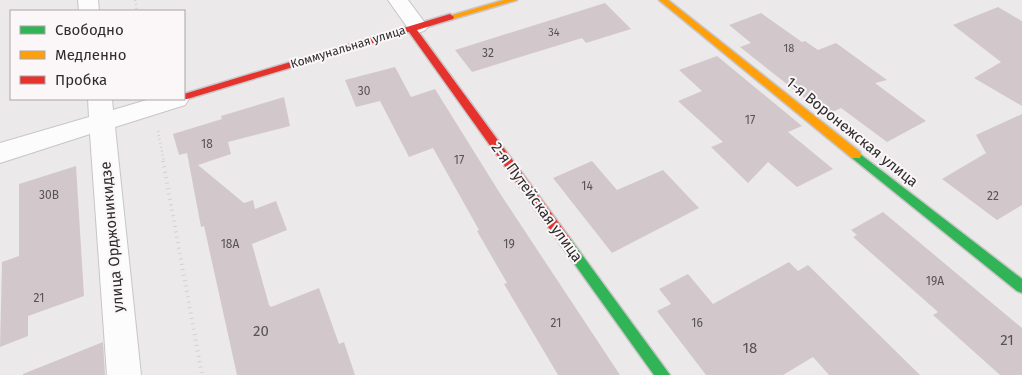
<svg xmlns="http://www.w3.org/2000/svg" width="1022" height="375" viewBox="0 0 1022 375" font-family="'Fira Sans',sans-serif">
  <rect width="100%" height="100%" fill="#ece9eb"/>
  <path fill="#d2c8cb" d="M605,3L631,29L586,43L582,38L472,72L455,50Z
    M998,7L1022,21V106L974,78L1001,62L953,25Z
    M761,13L802,42L805,41L818,50L836,43L887,80L875,83L926,121L887,142L841,108L826,115L740,47L751,43L729,25Z
    M717,56L802,126L788,132L833,169L797,187L768,162L748,183L711,147L723,142L678,101L702,91L679,70Z
    M395,67L411,97L435,89L501,195L620,375H558L504,284L507,283L477,231L479,230L433,148L409,157L380,101L356,107L345,80Z
    M284,97L290,126L228,142L231,154L198,165L244,203L253,200L255,209L276,201L287,230L252,244L269,305L271,307L319,288L339,344L344,342L355,375H237L204,226L201,227L187,153L179,155L173,134L222,119L221,116Z
    M1022,114V205L997,220L942,179L986,153L976,135Z
    M592,161L617,190L663,170L699,208L612,253L553,178Z
    M76,166L84,296L28,316V336L0,347L2,262L19,256V184Z
    M883,212L1022,328V375H1000L933,315L938,312L853,237L857,235L851,230Z
    M789,262L798,271L808,265L920,375H829L813,357L783,375H706L657,311L671,304L659,289L688,274L713,304Z
    M103,342L105,375H23V374Z"/>
  <g fill="none" stroke-linecap="round" stroke-linejoin="round">
    <g stroke="#c8c5c7" stroke-width="2">
      <path id="street" d="M78,0H98L99,11H79Z
        M388,0H408L428,27L424,31L417,33L410,31Z
        M184,93L189,99L185,105L115,127L141,375H107L90,134L0,163V143L89,117L88,99H112L113,110L150,99H184Z"/>
    </g>
    <g stroke="#c8c5c7" stroke-width="3">
      <path id="fast" d="M856,151L1022,279V293L1017,291L852,158L851,155L852,152Z
        M565,236L569,237L670,375H654L561,245L559,241L561,237Z"/>
    </g>
    <g stroke="#c8c5c7" stroke-width="3">
      <path id="slow" d="M504,0H517L450,20L446,17Z
        M659,0H668L860,152L861,155L860,158H852Z"/>
    </g>
    <g stroke="#c8c5c7" stroke-width="3">
      <path id="jam" d="M450,14L454,17L453,19L417,30L569,237L571,241L569,245L565,246L561,245L409,32L187,99H180H184V94Z"/>
    </g>
    <path stroke="#d3d2d2" stroke-width="2.5" stroke-dasharray="1 3" stroke-linecap="butt" d="M135,0L137,11
      M158,131L164,162"/>
    <path stroke="#d3d2d2" stroke-width="4" stroke-dasharray="1 4.5" stroke-linecap="butt" d="M163,161L202,375"/>
    <use href="#street" fill="#fcfcfc" fill-rule="evenodd"/>
    <use href="#fast" fill="#30b455" fill-rule="evenodd"/>
    <use href="#slow" fill="#ff9f0a" fill-rule="evenodd"/>
    <use href="#jam" fill="#e5322d" fill-rule="evenodd"/>
  </g>
  <g text-anchor="middle" stroke-width="4" stroke-linejoin="round" paint-order="stroke">
    <g font-size="11" fill="#575354">
      <text x="554" y="36">34</text>
      <text x="789" y="52">18</text>
    </g>
    <g font-size="12" fill="#2e2c2d" stroke="#fbf6f8">
      <text transform="translate(348 47) rotate(-17)" y="4">Коммунальная улица</text>
    </g>
    <g font-size="12" fill="#575354">
      <text x="488" y="57">32</text>
      <text x="364" y="95">30</text>
      <text x="750" y="124">17</text>
      <text x="207" y="148">18</text>
      <text x="459" y="164">17</text>
      <text x="587" y="190">14</text>
      <text x="49" y="199">30В</text>
      <text x="993" y="200">22</text>
      <text x="230" y="248">18А</text>
      <text x="509" y="248">19</text>
      <text x="935" y="285">19А</text>
      <text x="39" y="302">21</text>
      <text x="556" y="327">21</text>
      <text x="697" y="327">16</text>
    </g>
    <g font-size="15" fill="#2e2c2d" stroke="#fbf6f8">
      <text transform="translate(852 132) rotate(39)" y="5">1-я Воронежская улица</text>
      <text transform="translate(537 202) rotate(54)" y="5">2-я Путейская улица</text>
      <text transform="translate(112 237) rotate(-95)" y="5">улица Орджоникидзе</text>
    </g>
    <g font-size="15" fill="#575354">
      <text x="261" y="336">20</text>
      <text x="1007" y="345">21</text>
      <text x="750" y="353">18</text>
    </g>
  </g>
  <rect x="10" y="10" width="175" height="90" fill="#fbf6f8" stroke="#a9a5a7"/>
  <rect x="20" y="26" width="25" height="8" fill="#30b455" stroke="#a9a5a7"/>
  <text x="55" y="35" font-size="15" fill="#2e2c2d">Свободно</text>
  <rect x="20" y="51" width="25" height="8" fill="#ff9f0a" stroke="#a9a5a7"/>
  <text x="55" y="60" font-size="15" fill="#2e2c2d">Медленно</text>
  <rect x="20" y="76" width="25" height="8" fill="#e5322d" stroke="#a9a5a7"/>
  <text x="55" y="85" font-size="15" fill="#2e2c2d">Пробка</text>
</svg>
